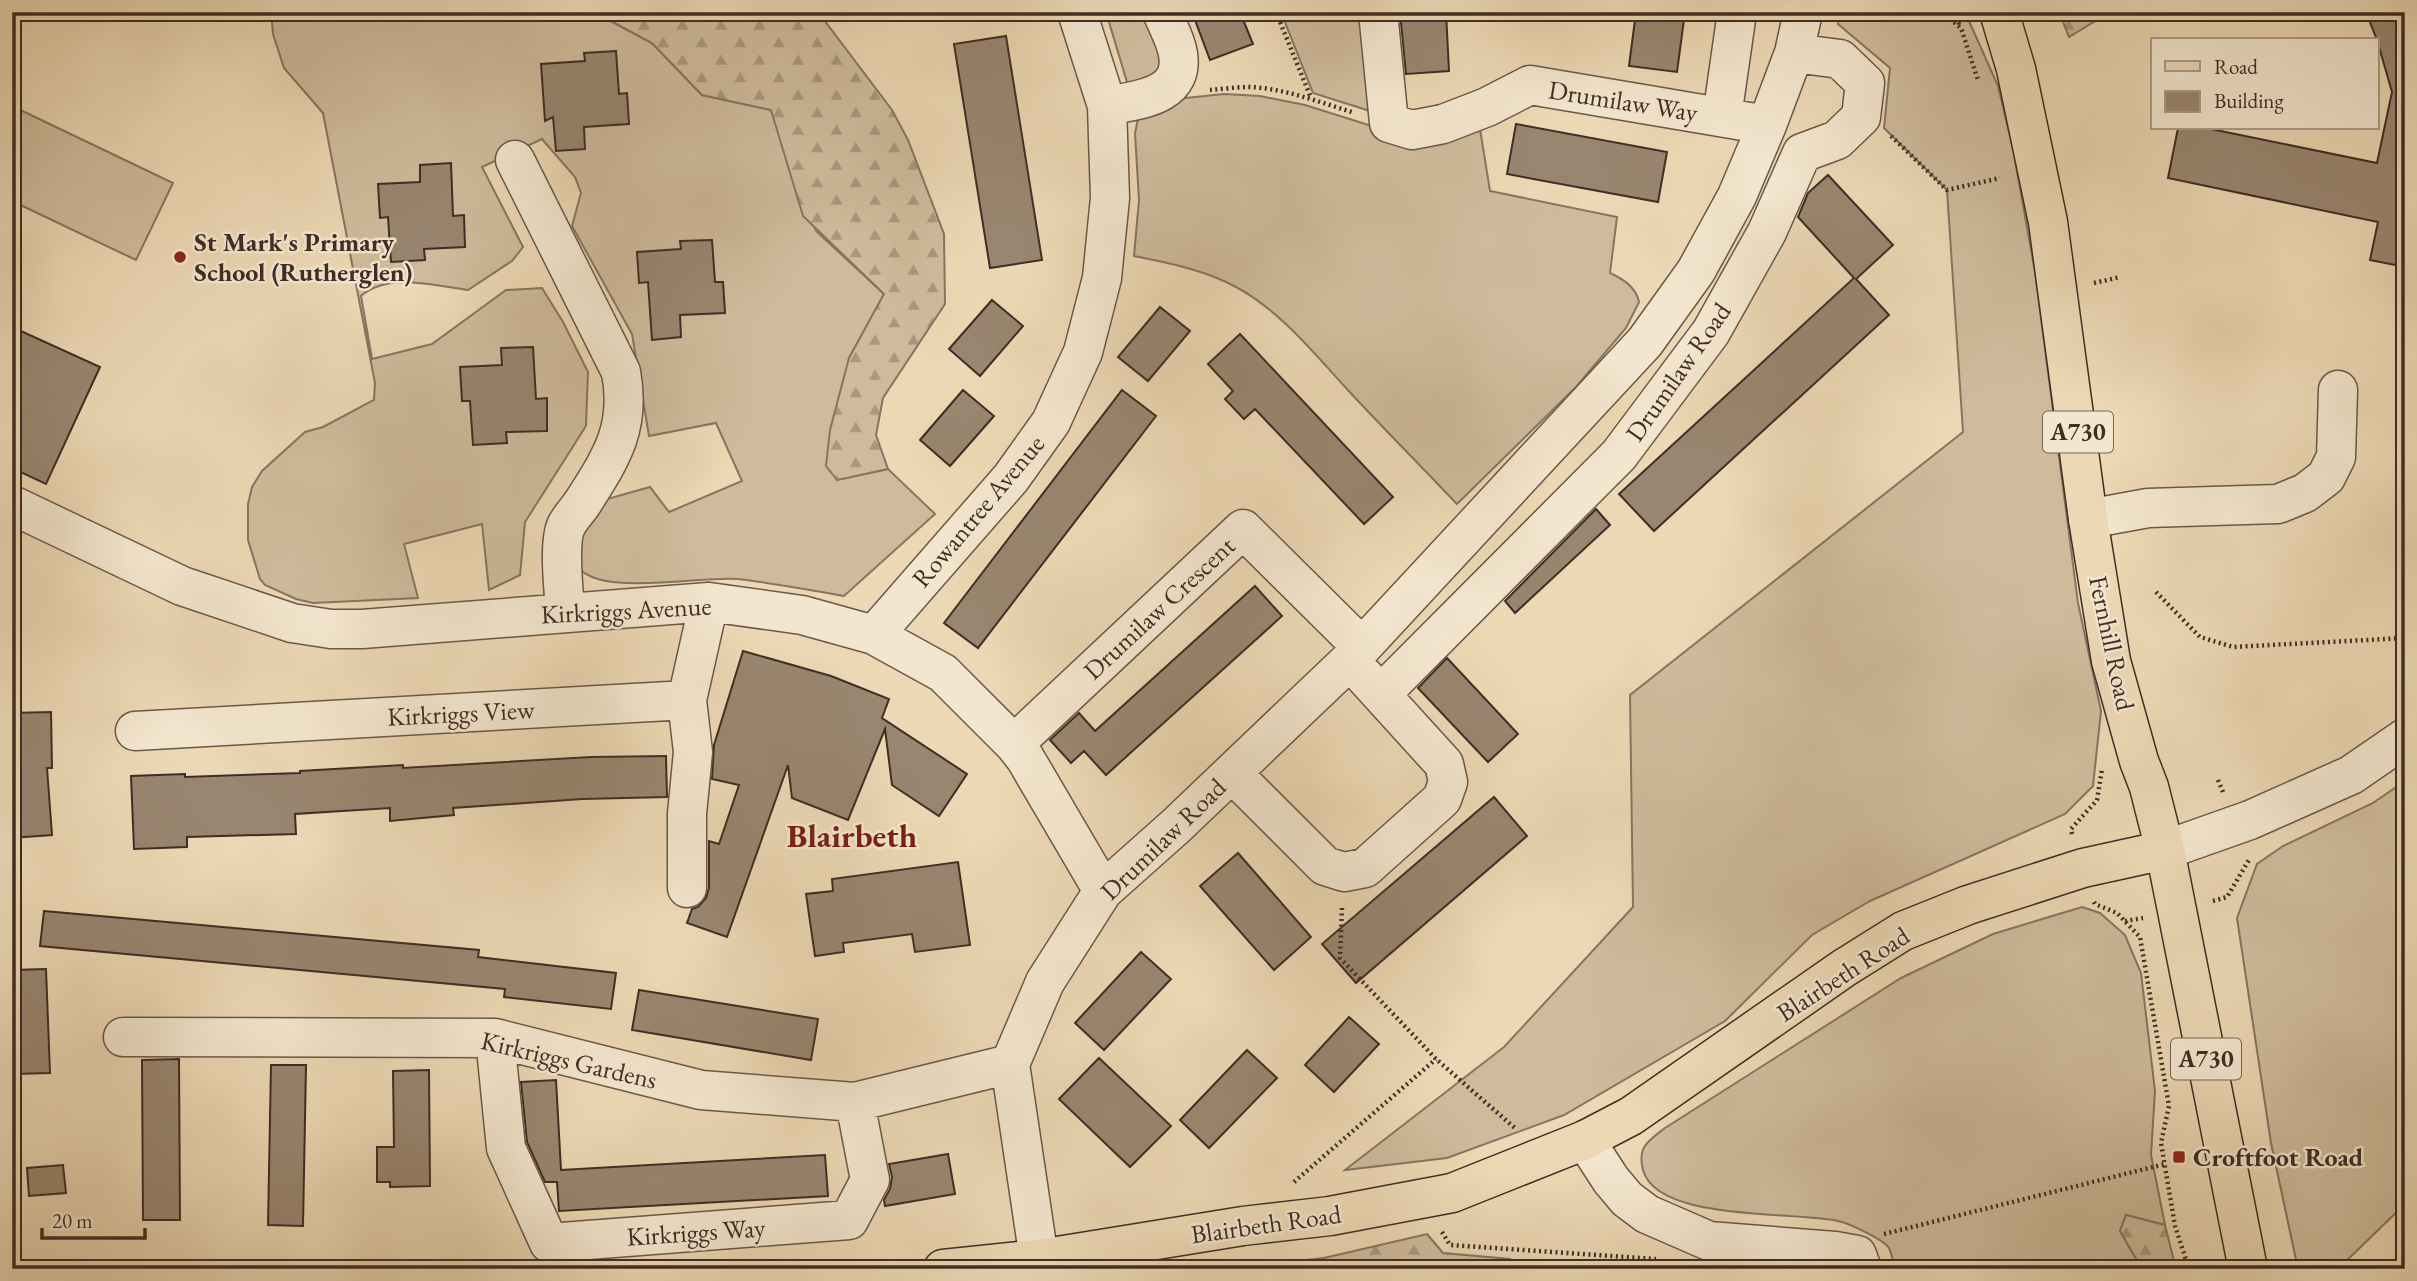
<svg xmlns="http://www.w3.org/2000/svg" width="2417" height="1281" viewBox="0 0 2417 1281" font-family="'EB Garamond',serif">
  <defs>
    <pattern id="forest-firs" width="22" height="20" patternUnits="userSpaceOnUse" patternTransform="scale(1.75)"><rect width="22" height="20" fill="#cfbb9c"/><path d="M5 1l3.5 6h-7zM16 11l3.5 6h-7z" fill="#a9987f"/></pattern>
  </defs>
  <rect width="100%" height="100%" fill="#ecd8b4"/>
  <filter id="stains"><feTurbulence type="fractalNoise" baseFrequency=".00286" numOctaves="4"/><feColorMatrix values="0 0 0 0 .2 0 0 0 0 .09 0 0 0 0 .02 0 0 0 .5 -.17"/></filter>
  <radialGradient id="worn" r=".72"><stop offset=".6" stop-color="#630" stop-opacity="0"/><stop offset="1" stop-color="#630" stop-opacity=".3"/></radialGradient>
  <path fill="#cfbb9c" stroke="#877461" stroke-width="2" d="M271,12H594L652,43L702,95L771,110L816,231L884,294L849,358L837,480L888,469L935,514L844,596C809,590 773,583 738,579C704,575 594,599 576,564C568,547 592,516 600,501L650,487L669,512L742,481L716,423L649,436L632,334L572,226L581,193L575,177L542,139L482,167L523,247L512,261L468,290C435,286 389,272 361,296L372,359L432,344L506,290L542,288L563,322L588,372L586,426L525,522L520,575L489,590L482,524L404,544L418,598L313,603L296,599L265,585L260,579L248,540V504L252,487L262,471L305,432L323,427L374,400L375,383L323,113L284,68L273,34Z
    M1106,12H1148L1161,44L1162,71L1137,85L1127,82Z
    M1281,12H1364L1370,111L1313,93Z
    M1839,12H1965L1998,86L2013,149L2035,272L2078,603L2101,711L2093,786L2065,814L1870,901L1812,935L1725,1021L1564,1115L1447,1158L1345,1170L1504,1047L1633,907L1630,695L1963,432L1947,190L1884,128L1890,68L1838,24Z
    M1224,94L1260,96L1305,105L1413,139L1480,129L1490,191L1617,217L1610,273C1623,279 1636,287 1639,302L1626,328L1576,387L1457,504C1420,465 1382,427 1346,388C1313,352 1279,310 1236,287C1205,270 1168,263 1134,256L1139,200L1135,133L1139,114L1176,99Z
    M12,106L173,183L136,260L12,201Z
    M2405,781V1204L2338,1269H2298L2271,1143L2237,918L2257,864L2283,846L2373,803Z
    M2082,907L2100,913L2125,935L2141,973L2155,1091L2151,1155L2165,1225L2126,1215L2120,1231L2142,1269H1895C1893,1262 1892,1254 1889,1248C1883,1239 1848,1223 1838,1221C1795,1211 1657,1222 1643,1170C1637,1147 1648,1141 1665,1128L1901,978L1993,934Z"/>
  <path fill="url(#forest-firs)" stroke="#877461" stroke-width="2" d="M594,12H818L892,110L908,140L944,234L945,304L883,398L876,435L888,469L837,480L826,466L830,430L849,358L884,294L803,216L771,110L702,95L652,43Z
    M2059,12H2110L2069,37Z
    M2126,1215L2165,1225L2176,1269H2142L2120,1231Z
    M1427,1234L1443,1253L1510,1259V1269H1224L1324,1258Z"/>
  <path fill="#998670" stroke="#3f2d26" stroke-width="2" d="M1192,12H1240L1253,44L1210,60Z
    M1400,12H1446L1449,71L1406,74Z
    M1636,12H1685L1677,72L1629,66Z
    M2366,12H2405V267L2370,260L2378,222L2168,178L2178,128H2206L2377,163L2392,92L2377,40Z
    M1006,36L1042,260L990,268L954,44Z
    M616,51L619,94L627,93L629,124L584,127L585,149L556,151L553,117L545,121L541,64L585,61L584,53Z
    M1516,124L1667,152L1658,202L1507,174Z
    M451,163L453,216L464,215L465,247L424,249L425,260L391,262L388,217L380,218L378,184L420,182V165Z
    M1828,175L1893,245L1856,279L1889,315L1654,531L1619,494L1854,278L1798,217L1808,193Z
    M712,240L715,282H723L725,313L680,315L681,337L652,340L648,282L639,283L637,252L681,249L680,241Z
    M992,300L1023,326L980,376L949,349Z
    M1160,307L1190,331L1148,381L1118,357Z
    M12,327L100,367L46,484L12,468Z
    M1240,334L1393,497L1364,524L1255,409L1244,419L1225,399L1233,391L1208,364Z
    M533,347L536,399L547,398V431L506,432L507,443L473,445L470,401H462L460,367L502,365L501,348Z
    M963,390L994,416L950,466L920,440Z
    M1122,390L1156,416L978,648L944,623Z
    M1596,509L1610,525L1515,613L1505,601Z
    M1255,586L1282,616L1106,775L1084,751L1071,763L1050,740L1079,713L1095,731Z
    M743,651L831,676L889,699L882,718L967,774L939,816L892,785L885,729L848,820L792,798L788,765L727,937L687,923L692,909L698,907L706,898L709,888V841L719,844L739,785L712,779L714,745Z
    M1447,658L1518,734L1488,762L1418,688Z
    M51,712L52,768H47L52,835L12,838V713Z
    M666,756L667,797L582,799L453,808L454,815L390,821V808L295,814L296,834L187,837V847L134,849L131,776L185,774V777L300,773V771L403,765V768L591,757Z
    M1494,797L1527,836L1356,983L1322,944Z
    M1238,853L1311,937L1274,970L1200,886Z
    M958,862L970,945L915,952L912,934L843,943L844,952L815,956L806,894L833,891L832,879Z
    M44,911L479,950L478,957L616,973L611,1009L504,997L505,989L40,946Z
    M1141,952L1171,979L1104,1050L1075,1023Z
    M46,969L50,1073L14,1074L12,970Z
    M639,990L818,1019L811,1060L632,1030Z
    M1349,1017L1379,1044L1334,1092L1305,1065Z
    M1247,1050L1277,1078L1209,1148L1180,1120Z
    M1099,1058L1171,1126L1130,1167L1059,1099Z
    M179,1059L180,1220H143L142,1060Z
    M271,1065H306L303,1226L268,1225Z
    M429,1070L430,1186L390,1187V1182H377V1147H394L393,1071Z
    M556,1080L561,1170L825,1155L828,1196L559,1211L557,1182H545L527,1142L521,1082Z
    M948,1154L955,1194L885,1206L884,1200L890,1189L892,1177L889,1164Z
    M63,1165L66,1193L29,1196L27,1168Z"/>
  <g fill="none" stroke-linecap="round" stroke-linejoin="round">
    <g stroke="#6a584a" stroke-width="41">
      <path id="minor" d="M1378,12L1389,123L1412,130L1443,124L1487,107L1530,85L1767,125
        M1107,106C1137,100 1185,97 1178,54C1176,40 1167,25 1162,12
        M1722,117L1737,12
        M515,160L621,372C631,426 613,455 585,499C580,508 571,516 566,526C558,544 564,591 565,612
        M12,505L182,586L292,623L331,629H362L709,602L802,615L874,635L943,673L1014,744L1025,758L1103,891
        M2088,519L2148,508L2278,504L2305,493L2326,477L2336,457L2338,390
        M874,635L1011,478L1051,422L1083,352L1102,278L1110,198L1107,106L1077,12
        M1381,694L1619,455L1711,332L1767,232L1802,153L1837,140L1861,117L1865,83L1840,59L1794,53
        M135,731L687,700L709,602
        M1014,744L1243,529L1362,647
        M1232,773L1325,866L1344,872L1365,868L1442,799L1448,782L1444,764L1364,676
        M2165,850L2250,820L2351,775L2405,738
        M687,888V814L693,752L687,700
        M123,1037L495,1038L701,1090L855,1102L1010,1064
        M495,1038L506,1148L549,1243L849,1220L870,1180L855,1102
        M1585,1140L1611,1180L1627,1199L1647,1214L1709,1241L1835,1251L1857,1255L1862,1269
        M1039,1259L1010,1064L1045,982L1103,891L1176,826L1349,661L1645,342L1696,271L1737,196L1767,125L1794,53L1803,12"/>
    </g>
    <g stroke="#3f2d26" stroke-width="41">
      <path id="major" d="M1999,12L2016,69L2048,222L2088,519L2111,661L2139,761L2149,787L2165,850L2248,1269
        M943,1269L1039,1259L1243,1226L1330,1216L1452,1193L1585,1140L1631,1116L1844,968L1903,931L1968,905L2083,868L2165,850"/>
    </g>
    <path stroke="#3f2d26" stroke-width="4.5" stroke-dasharray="2 3.5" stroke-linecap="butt" d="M1276,12L1311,98
      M1941,12L1961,28L1978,80
      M1955,12L1960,27
      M1210,90C1222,89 1236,87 1249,87C1283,88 1319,102 1352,112
      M1891,136L1947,190L2000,178
      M2094,283L2120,277
      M2156,592L2200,637L2233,647L2405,638
      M2218,780L2223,792
      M2072,834L2071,829L2097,800L2102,769
      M2213,901L2227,897L2249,860
      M2094,902L2095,904L2117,913L2140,937L2169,1106L2161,1143L2175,1226L2189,1269
      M1342,908L1340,958L1436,1059L1516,1129
      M2125,921L2143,918
      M1294,1182L1436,1059
      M1442,1232L1450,1245L1656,1259
      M1884,1234L2165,1164"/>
    <use href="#minor" stroke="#f3e6ce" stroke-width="38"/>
    <use href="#major" stroke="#ecd8b4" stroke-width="38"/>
  </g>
  <g fill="#8f2418" stroke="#f3e6ce" stroke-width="2.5">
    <circle cx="180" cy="257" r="7"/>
    <rect x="2172" y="1150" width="14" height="14" rx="3.5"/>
  </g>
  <g text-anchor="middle" stroke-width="5" stroke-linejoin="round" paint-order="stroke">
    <g fill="#f3e6ce" stroke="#756458" stroke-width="2">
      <rect x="2043" y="411.5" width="70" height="41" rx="5"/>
      <rect x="2171" y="1038.5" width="70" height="41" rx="5"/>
    </g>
    <g font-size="24" font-weight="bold" fill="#3f2d26">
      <text x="2078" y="440">A730</text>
      <text x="2206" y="1067">A730</text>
    </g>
    <g font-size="26" fill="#3f2d26" stroke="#f3e6ce">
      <text transform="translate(1623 101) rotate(9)" y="9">Drumilaw Way</text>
      <text transform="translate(1678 372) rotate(-55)" y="9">Drumilaw Road</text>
      <text transform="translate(978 511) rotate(-50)" y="9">Rowantree Avenue</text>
      <text transform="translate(1159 608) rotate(-43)" y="9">Drumilaw Crescent</text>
      <text transform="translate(626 610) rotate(-3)" y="9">Kirkriggs Avenue</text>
      <text transform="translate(2112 643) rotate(78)" y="9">Fernhill Road</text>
      <text transform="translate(461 713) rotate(-3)" y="9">Kirkriggs View</text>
      <text transform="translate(1163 839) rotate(-44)" y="9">Drumilaw Road</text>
      <text transform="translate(1843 974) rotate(-33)" y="9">Blairbeth Road</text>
      <text transform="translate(569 1060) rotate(13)" y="9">Kirkriggs Gardens</text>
      <text transform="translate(1266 1224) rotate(-8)" y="9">Blairbeth Road</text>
      <text transform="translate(696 1232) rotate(-4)" y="9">Kirkriggs Way</text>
    </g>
    <g font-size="26" font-weight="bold" fill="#3f2d26" stroke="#f3e6ce" text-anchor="start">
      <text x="194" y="251">St Mark's Primary<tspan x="194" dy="30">School (Rutherglen)</tspan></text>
      <text x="2193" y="1166">Croftfoot Road</text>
    </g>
    <g font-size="33" font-weight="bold" fill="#7a1f14" stroke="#f3e6ce">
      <text x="852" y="847">Blairbeth</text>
    </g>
  </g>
  <rect width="2417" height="1281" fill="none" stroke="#ecd8b4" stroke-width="42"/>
  <rect x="14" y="14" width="2389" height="1253" fill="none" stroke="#3f2d26" stroke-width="3.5"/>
  <rect x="21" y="21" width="2375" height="1239" fill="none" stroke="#3f2d26" stroke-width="2"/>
  <rect x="2151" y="38" width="228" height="91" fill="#f3e6ce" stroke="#ab9c8b" stroke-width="2"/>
  <rect x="2165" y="61" width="35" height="10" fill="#ecd8b4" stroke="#ab9c8b" stroke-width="2"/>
  <text x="2214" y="74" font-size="21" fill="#3f2d26">Road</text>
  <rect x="2165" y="91" width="35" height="21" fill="#998670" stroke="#ab9c8b" stroke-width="2"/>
  <text x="2214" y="108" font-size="21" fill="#3f2d26">Building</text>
  <path d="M42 1228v10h103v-10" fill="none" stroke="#3f2d26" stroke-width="3.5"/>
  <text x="52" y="1228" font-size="21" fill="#3f2d26" stroke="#f3e6ce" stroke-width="5" paint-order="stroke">20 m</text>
  <rect width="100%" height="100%" filter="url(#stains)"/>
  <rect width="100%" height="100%" fill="url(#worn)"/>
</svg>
